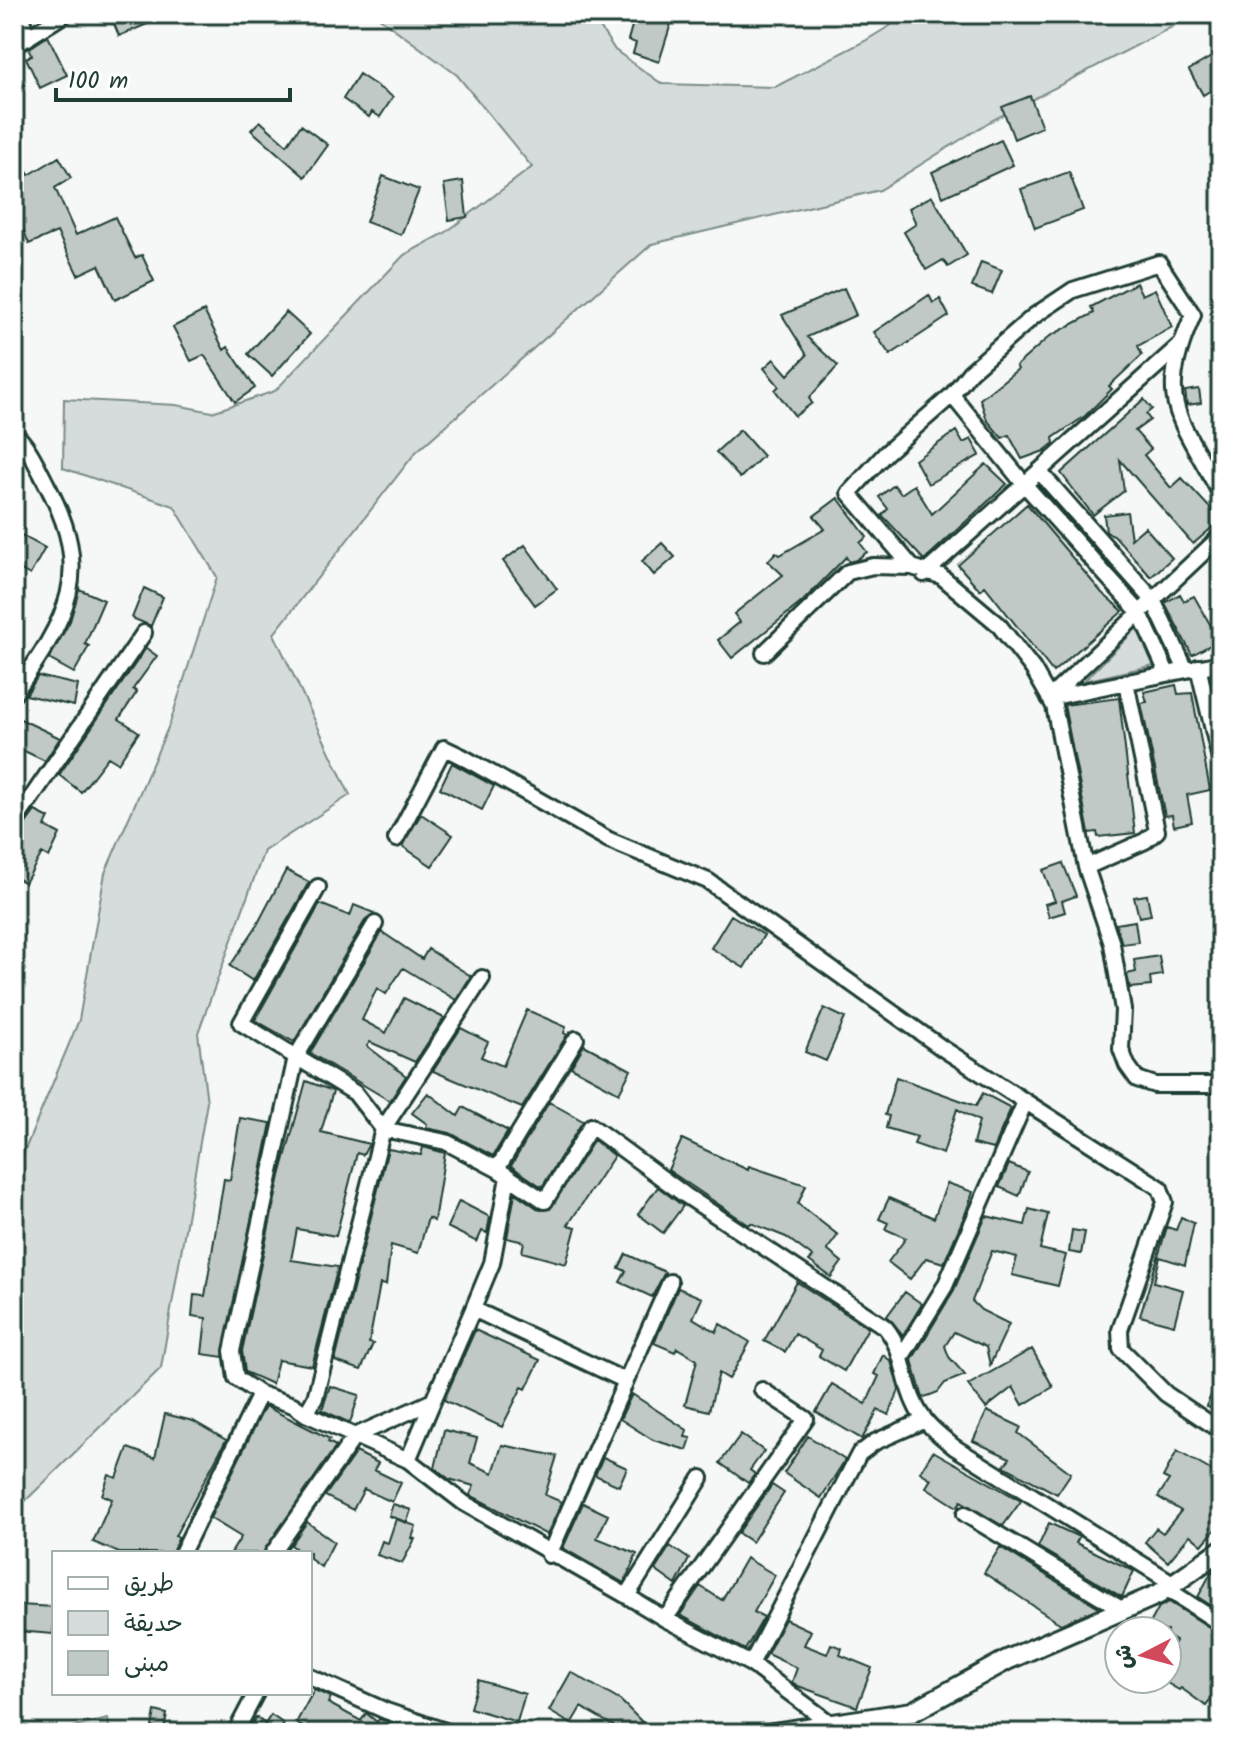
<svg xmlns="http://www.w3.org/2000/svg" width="1235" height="1747" viewBox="0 0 1235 1747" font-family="Kalam,'Playpen Sans Arabic',sans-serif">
  <rect width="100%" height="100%" fill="#f6f7f7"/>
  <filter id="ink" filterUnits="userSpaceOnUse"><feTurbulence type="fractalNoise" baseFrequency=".0125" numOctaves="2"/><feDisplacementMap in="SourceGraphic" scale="16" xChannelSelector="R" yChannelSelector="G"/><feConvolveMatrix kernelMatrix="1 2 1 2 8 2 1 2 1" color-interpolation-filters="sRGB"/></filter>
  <g filter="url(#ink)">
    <path fill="#d6dcdb" stroke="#7a8c88" stroke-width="2" d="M374,14H591L615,50L662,84L775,87L865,41L909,14H1165L1174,26L989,122L880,190L652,244L416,452L274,634L350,795L264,851L198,1033L207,1102L161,1368L14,1512V1176L79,1020L105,873L170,723L217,577L174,506L63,468L64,399L176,405L212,412L275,391L404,255L445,233L532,167L457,75Z
      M1137,628L1154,665L1084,681Z
      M108,1719L110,1733H49Z"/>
    <path fill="#c0c9c6" stroke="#1f3d34" stroke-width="2" d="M110,14H171L119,36Z
      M644,14H674L659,62L633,53L636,43L628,40L634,19L641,21Z
      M48,36L67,75L40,88L26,58L32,55L28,49Z
      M1213,56L1221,68V84L1203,95L1189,70Z
      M359,74L393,97L380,117L372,112L369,117L343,99Z
      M1030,96L1042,127L1014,139L1002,107Z
      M260,121L287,145L301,125L328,145L305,177L251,130Z
      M1001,140L1013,165L943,197L932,172Z
      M59,157L71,178L55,188L76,235L115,217L135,258L142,255L154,281L115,300L99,265L78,275L57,232L29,244L23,229L14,233V170L23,165L29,175Z
      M1069,172L1083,210L1035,228L1021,189Z
      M383,176L419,190L401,235L366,222Z
      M463,181L467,217L449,220L444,184Z
      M932,196L967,255L948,267L943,260L926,270L904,232L916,224L909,208Z
      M981,262L1002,270L992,294L972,287Z
      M1136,283L1142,295L1155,289L1172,327L1138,346L1142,355L1109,386L1112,389L1085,416L1053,438L1054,443L1044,451L1022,459L1009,435L1002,438L987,420L980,399L1018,369L1016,366L1050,336L1094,313L1091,307Z
      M844,288L856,315L807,337L838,366L809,398L812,403L795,416L775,390L779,386L764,368L774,359L788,375L807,355L782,315Z
      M929,295L933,303L940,299L949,316L890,355L874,332Z
      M204,311L224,350L228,347L255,388L235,402L204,355L191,361L173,327Z
      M286,312L310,334L272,376L248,354Z
      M1199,389L1201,403L1187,405L1185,391Z
      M1144,399L1152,409L1146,414L1150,420L1135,431L1151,449L1144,455L1171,488L1182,478L1221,520L1193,544L1120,460L1124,491L1093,515L1061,473Z
      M740,430L763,456L740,478L716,452Z
      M956,431L963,443L971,439L980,455L928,484L915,460Z
      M986,464L1007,484L924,560L882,515L888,509L879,497L894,485L901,494L914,485L932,514Z
      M838,498L867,537L860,543L867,552L856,560L849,562L846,557L802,602L732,658L718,640L740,622L734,614L783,575L768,561L776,552L780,555L825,529L814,516Z
      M1027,504L1102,593L1123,611L1053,672L985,586L980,590L958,565Z
      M1127,512L1131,539L1145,527L1172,558L1151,577L1114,535L1106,532L1104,515Z
      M14,531L45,548L30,575L14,566Z
      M662,543L675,557L654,575L642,561Z
      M525,545L557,589L535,605L503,561Z
      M144,588L163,597L151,626L132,618Z
      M79,589L104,600L85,644L89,646L74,673L49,659L70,621Z
      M1180,594L1184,601L1194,596L1219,640L1192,655L1165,603Z
      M146,648L157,656L133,689L137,692L119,719L139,732L118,763L108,757L81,792L59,775Z
      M38,676L78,685L74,706L26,695Z
      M1176,685L1178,694L1192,693L1210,790L1187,795L1192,822L1174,826L1172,815L1165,816L1141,703L1147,702L1144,692Z
      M1119,698L1135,833L1098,837L1097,832L1089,833L1064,705Z
      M14,716L60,738L45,761L14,746Z
      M452,763L494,786L482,810L440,788Z
      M35,811L49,818L45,826L60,834L49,857L42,853L25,883L14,877V833L22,829Z
      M421,814L453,835L432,866L402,846Z
      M1063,863L1076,896L1062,901L1065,912L1049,917L1045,904L1055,901L1043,870Z
      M286,870L309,882L253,981L230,966L256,927Z
      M1147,895L1151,915L1139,917L1134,897Z
      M320,904L350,916L354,905L374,913L366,919L294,1042L255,1020Z
      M731,915L764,935L744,968L711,948Z
      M1135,921L1138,942L1122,944L1116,924Z
      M382,932L422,959L428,949L471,976L456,1000L403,968L386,994L377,988L362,1020L386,1033L404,998L444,1018L415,1062L370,1042L367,1046L406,1076L390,1101L310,1053Z
      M1159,956L1162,975L1150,977L1151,986L1130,988L1127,974L1136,972L1134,960Z
      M824,1008L845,1018L826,1061L805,1052Z
      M527,1010L566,1027L564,1033L567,1035L522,1108L433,1071L461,1028L488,1042L481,1057L503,1066Z
      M584,1045L631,1070L619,1093L571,1067Z
      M896,1077L976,1106L983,1093L1011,1108L993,1149L973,1144L979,1121L957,1109L943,1154L914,1144L917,1137L886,1128L889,1116L885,1115Z
      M306,1081L333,1091L321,1132L369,1144L363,1155L357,1153L336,1236L297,1229L291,1260L338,1267L312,1366L278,1360L272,1384L245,1372L242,1351L280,1176Z
      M428,1093L458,1116L463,1107L508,1131L493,1156L450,1133L426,1128L427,1124L412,1113Z
      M549,1102L583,1121L542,1187L511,1166Z
      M240,1118L271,1123L223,1357L202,1354L206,1318L192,1316L194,1295L205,1296L224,1179L230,1180Z
      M682,1139L748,1170L749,1166L806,1185L798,1204L838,1235L827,1250L842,1262L831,1277L809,1261L813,1257L786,1237L751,1223L749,1225L668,1170Z
      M594,1140L614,1156L568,1225L576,1227L566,1264L522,1252L524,1242L507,1238L515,1193L540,1210L550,1209Z
      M423,1147L445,1153L434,1221L428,1218L418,1253L391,1245L386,1285L380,1284L369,1343L373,1344L361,1370L335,1361L388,1149L421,1155Z
      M1009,1164L1028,1172L1019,1196L999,1187Z
      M947,1183L973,1192L966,1212L944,1263L926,1258L910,1279L888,1262L906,1238L885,1229L888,1223L879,1219L889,1198L934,1218Z
      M658,1187L683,1206L663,1233L638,1214Z
      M459,1201L490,1217L487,1233L482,1231L477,1242L447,1227Z
      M1029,1209L1048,1214L1040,1249L1066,1255L1058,1286L1012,1275L1017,1257L992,1251L972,1301L981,1310L1009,1324L990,1365L986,1347L954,1332L945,1346L949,1357L965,1375L945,1383L938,1392L923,1398L912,1360L954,1290L986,1216L1025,1225Z
      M1181,1217L1194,1223L1185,1265L1160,1257L1154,1282L1183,1290L1174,1325L1140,1316L1167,1227L1176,1230Z
      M1072,1230L1085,1232L1081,1254L1069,1252Z
      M626,1254L665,1272L652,1297L620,1282L626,1271L619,1268Z
      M797,1282L868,1328L844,1371L819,1356L822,1350L795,1334L785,1352L764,1341Z
      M678,1288L702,1298L693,1318L716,1332L720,1324L750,1342L729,1379L719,1373L709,1411L685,1405L697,1360L677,1348L675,1352L654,1343Z
      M905,1292L922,1304L903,1335L887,1316Z
      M475,1330L540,1360L526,1389L522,1387L502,1427L444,1400Z
      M1032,1349L1053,1387L1023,1405L1013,1387L986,1408L968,1385Z
      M883,1355L891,1361L899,1390L889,1415L878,1410L862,1439L816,1412L832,1384L866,1404L879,1376L874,1374Z
      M1221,1374V1413L1206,1406Z
      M330,1386L359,1395L350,1423L322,1410Z
      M632,1394L687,1430L685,1437L691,1438L687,1450L653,1440L620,1419Z
      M265,1406L330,1439L328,1442L336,1446L263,1553H231L241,1537L210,1518Z
      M987,1411L1021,1427L1018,1433L1071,1473L1057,1494L1004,1466L1010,1458L973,1441Z
      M165,1414L193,1421L226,1440L175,1536L179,1537L172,1553H119L93,1542L112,1499L102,1495L109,1475L117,1478L128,1448L155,1458Z
      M444,1430L477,1438L470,1463L493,1473L502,1445L557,1456L545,1495L562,1502L547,1535L470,1495L474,1486L449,1479L435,1468Z
      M741,1434L764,1451L750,1470L755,1474L748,1483L720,1463Z
      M808,1436L845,1460L821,1498L784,1473Z
      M933,1451L1021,1501L1003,1526L961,1501L957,1507L926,1487L931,1479L920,1472Z
      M1177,1451L1221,1476V1523L1202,1545L1190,1535L1168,1562L1145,1542L1156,1528L1163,1533L1181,1511L1158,1497L1169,1480L1163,1477Z
      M356,1452L378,1463L374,1470L401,1483L392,1502L364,1489L353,1510L325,1496Z
      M603,1457L627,1468L619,1486L595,1475Z
      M772,1485L784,1493L752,1542L738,1533Z
      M583,1503L608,1515L597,1538L637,1554L624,1583L563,1548Z
      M393,1504L411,1510L407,1522L389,1516Z
      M396,1519L416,1526L412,1538L415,1539L402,1563L377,1555L382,1541L388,1543Z
      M307,1522L334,1542L321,1567L310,1559V1553H302L291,1545Z
      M1049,1523L1079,1537L1076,1543L1134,1571L1122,1597L1038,1547Z
      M670,1546L689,1559L676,1585L655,1570Z
      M1000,1547L1097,1606L1098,1608L1061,1624L1056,1621L984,1573Z
      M746,1558L775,1575L754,1612L764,1617L745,1650L680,1615L700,1586L722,1600Z
      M1212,1571L1221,1576V1612L1198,1597Z
      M1169,1602L1221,1634V1686L1206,1706L1181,1688L1179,1690L1167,1683V1655L1176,1641L1167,1636V1631H1146L1159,1607Z
      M19,1605L54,1607L53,1634L17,1631Z
      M785,1619L811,1631L804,1645L827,1654L831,1644L842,1648L840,1655L872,1668L857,1707L798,1686L792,1682L797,1668L767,1654Z
      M571,1672L621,1701L646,1726L642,1733H626L581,1707L571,1724L549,1711Z
      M478,1680L525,1694L517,1722L470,1708Z
      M314,1690L331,1697L328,1703L361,1721L366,1713L377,1722L379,1719L392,1723L387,1729L392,1733H314L296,1723Z
      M155,1711L167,1714L164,1729L152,1727Z
      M271,1715L284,1724L277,1733H246L256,1717L265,1724Z"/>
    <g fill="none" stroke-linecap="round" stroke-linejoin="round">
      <g stroke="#1f3d34" stroke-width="20">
        <path id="minor" d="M20,14L28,38
          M14,46L65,14
          M952,395L1024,484L1140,613L1167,673
          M14,433C29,446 38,468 47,485C95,575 67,617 14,694
          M1039,471L1153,600L1186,670
          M912,567L849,493L886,453L952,395L970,372L1034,316L1073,290L1159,263L1193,315C1154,404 1180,416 1221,495
          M924,574L1179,346
          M764,653L848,572L873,566L912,567L941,576L998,624L1033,669L1054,706L1086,867L1112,944L1123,1010L1121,1049L1127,1065L1137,1079L1155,1085H1221
          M1198,667L1221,763
          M1049,698L1221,536
          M1049,698L1221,663
          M14,823L144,633
          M396,839L444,748L461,756L609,840L708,881L942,1048L1160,1188L1165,1202L1120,1330L1121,1349L1166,1394L1221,1431
          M1086,867L1145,841L1157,831L1126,682
          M318,887L241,1023L355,1093L383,1129L446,1142L497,1169L576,1039
          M497,1169L545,1201L591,1126L685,1195L885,1327C905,1351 902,1378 915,1404C923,1423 939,1434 954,1447L1174,1584
          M473,1309L492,1263L508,1177
          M902,1356L945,1286L1025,1102
          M626,1381L670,1282
          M762,1390L806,1419L665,1619L751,1664L830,1723
          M260,1394L236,1378L232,1351L296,1057L375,924
          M306,1414L408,1460L433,1401
          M408,1460L464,1503L627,1596
          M965,1514L1123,1610
          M182,1553L260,1394L293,1405L306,1414L315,1398L383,1129L482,978
          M273,1553L355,1436L433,1401L473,1309L626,1381L549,1555
          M1167,1589L1221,1624
          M665,1619L627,1596L701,1478
          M751,1664L859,1454L875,1442L925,1420
          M310,1677L386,1711L451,1733
          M235,1733L256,1693"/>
      </g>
      <g stroke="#1f3d34" stroke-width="24">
        <path id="tertiary" d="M773,1733L912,1712L1007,1660L1159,1594L1221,1550"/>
      </g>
      <use href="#minor" stroke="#fff" stroke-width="14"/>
      <use href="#tertiary" stroke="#fff" stroke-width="18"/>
    </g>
  </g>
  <rect width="1235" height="1747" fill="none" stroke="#fff" stroke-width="48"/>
  <rect x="24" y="24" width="1187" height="1699" fill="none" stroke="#1f3d34" stroke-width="3" filter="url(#ink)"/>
  <rect x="52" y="1551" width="260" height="144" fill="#ffffff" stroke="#a5b1ae" stroke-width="2"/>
  <rect x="68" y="1577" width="40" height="12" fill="#ffffff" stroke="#a5b1ae" stroke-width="2"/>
  <text x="124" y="1591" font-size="24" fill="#1f3d34">طريق</text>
  <rect x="68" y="1611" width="40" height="24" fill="#d6dcdb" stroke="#a5b1ae" stroke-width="2"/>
  <text x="124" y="1631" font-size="24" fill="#1f3d34">حديقة</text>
  <rect x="68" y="1651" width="40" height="24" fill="#c0c9c6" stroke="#a5b1ae" stroke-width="2"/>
  <text x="124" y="1671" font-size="24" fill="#1f3d34">مبنى</text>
  <g transform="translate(1143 1655) rotate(264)"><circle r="38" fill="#ffffff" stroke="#a5b1ae" stroke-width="2"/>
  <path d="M0-6L14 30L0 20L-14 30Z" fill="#d1495b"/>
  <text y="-12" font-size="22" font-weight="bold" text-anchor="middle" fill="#1f3d34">ش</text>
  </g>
  <path d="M56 88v12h234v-12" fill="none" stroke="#1f3d34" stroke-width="4"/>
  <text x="68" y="88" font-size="24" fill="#1f3d34" stroke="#ffffff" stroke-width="6" paint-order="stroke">100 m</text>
</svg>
